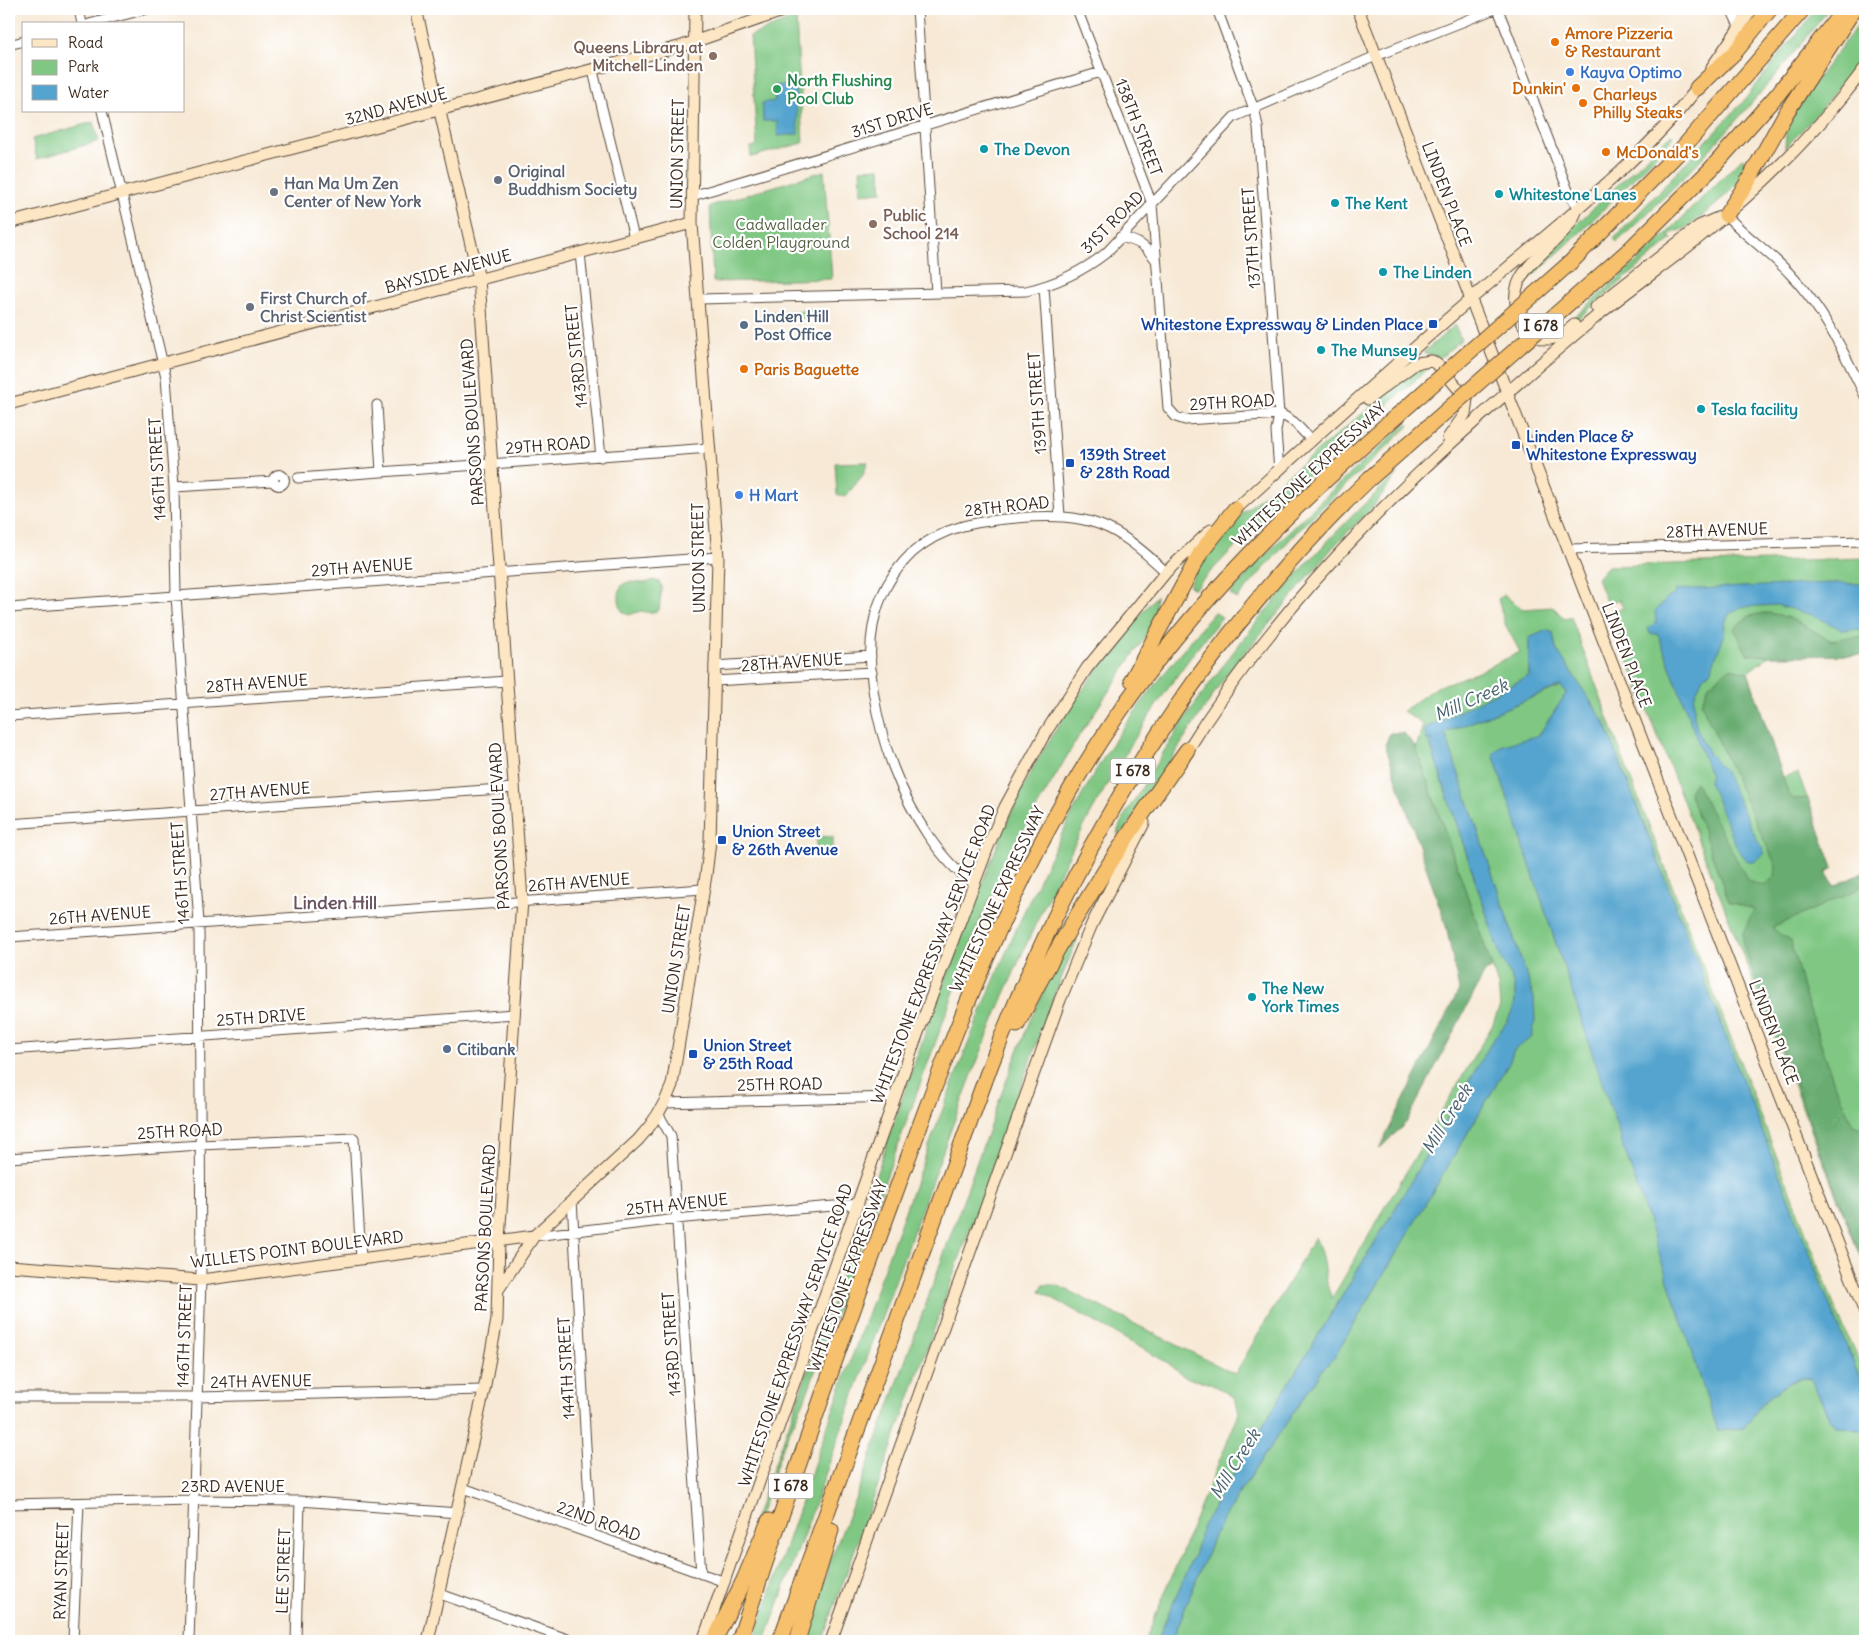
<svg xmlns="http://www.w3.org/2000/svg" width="1874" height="1650" viewBox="0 0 1874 1650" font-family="Delius,sans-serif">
  <rect width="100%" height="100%" fill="#fff"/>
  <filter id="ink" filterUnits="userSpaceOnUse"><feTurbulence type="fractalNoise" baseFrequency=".02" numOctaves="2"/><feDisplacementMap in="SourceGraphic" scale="10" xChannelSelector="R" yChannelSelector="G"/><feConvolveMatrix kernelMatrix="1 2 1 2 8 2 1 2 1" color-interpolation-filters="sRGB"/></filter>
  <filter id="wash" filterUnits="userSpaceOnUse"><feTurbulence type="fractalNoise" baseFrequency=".0096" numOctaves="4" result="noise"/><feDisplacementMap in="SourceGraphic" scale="20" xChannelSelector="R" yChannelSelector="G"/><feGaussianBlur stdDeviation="1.12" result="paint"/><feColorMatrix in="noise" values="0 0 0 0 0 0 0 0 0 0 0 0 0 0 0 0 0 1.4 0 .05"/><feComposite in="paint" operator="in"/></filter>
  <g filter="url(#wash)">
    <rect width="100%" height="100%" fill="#f7e9d5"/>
    <path fill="#7fc783" stroke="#5d7850" d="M1816,9H1829C1764,92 1695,171 1617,242L1614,239L1742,103Z
      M1865,15V53L1817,114L1785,148L1786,132L1791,114Z
      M796,18L803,143L751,157L750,148L757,145L750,36Z
      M93,122L99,141L37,159L32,139Z
      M1671,134L1674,137L1587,226L1521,287L1535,264Z
      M1742,158L1751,165C1734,190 1714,208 1689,226C1683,231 1673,231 1668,236L1672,239L1562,332L1553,336L1650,250Z
      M880,168L882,192L861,194L860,169Z
      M824,171L832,279L713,282L710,206Z
      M817,310V317L764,320L765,312Z
      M1455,325L1461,340L1440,358L1423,353Z
      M1419,367H1430L1282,498L1194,589L1189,586L1202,557L1235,519Z
      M1407,423L1409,426L1300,528L1237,599L1230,594C1284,531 1346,478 1407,423Z
      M868,462L863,475L845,497L837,494L835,463Z
      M1399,472L1372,508L1334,546L1225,677L1124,831L1117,834C1119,821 1137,797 1144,784C1209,673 1303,557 1399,472Z
      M1865,558V655L1769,656L1748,672L1783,777L1798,773L1833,868L1826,872L1834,886L1865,872V1269L1610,613L1623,608L1619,599L1607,604L1597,578L1608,566Z
      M654,580L659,582L662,587L659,610L651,613L641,611L629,615L622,611C618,603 616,583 629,582C639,582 644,585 654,580Z
      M1503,595L1523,609L1553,607L1565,619L1571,617L1624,761L1837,1313L1865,1375V1391L1826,1296L1605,723L1556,649L1553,633L1529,638V676L1424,729L1434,738L1430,744L1501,958C1522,992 1520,1009 1494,1038L1392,1214L1202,1526L1195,1553L1157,1641H1145L1239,1413L1235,1398L1209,1382L1187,1379L1168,1363L1040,1291L1043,1285H1057L1235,1374L1315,1237C1325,1255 1323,1279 1332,1298L1492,1026L1500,1006L1498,985L1416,748L1423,725L1403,711L1436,687L1476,673L1520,652L1505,624L1498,599Z
      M1156,596L1155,616L1148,633L1080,734L1025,828L981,918L805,1399L785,1441L755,1528L752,1526C797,1404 840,1281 882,1158C911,1071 942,984 976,898C997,846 1017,793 1047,744C1079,691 1116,644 1156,596Z
      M1214,612L1222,617C1084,785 1003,987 929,1189C873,1339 820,1491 765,1641H754C803,1493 855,1346 909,1200C963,1053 1018,908 1095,772C1127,716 1174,662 1214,612Z
      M1561,686L1567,692L1539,735L1501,746L1493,754L1718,1430L1744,1428C1758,1408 1782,1377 1810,1378L1813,1383L1831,1422L1836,1426L1865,1431V1641H1172L1214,1536L1239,1493L1323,1369L1334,1358L1509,1063L1514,1050L1532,1036L1534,998L1445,733Z
      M816,836L833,837V852H816Z
      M1073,939L1077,940L1052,1001L822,1641H806L831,1559L862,1481L1004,1087L1029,1023L1063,951Z"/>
    <path fill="#67ac71" stroke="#516b48" d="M1765,613C1791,614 1810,630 1832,641L1843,638L1865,637V655L1769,656L1747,654L1734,628L1749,616Z
      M1730,668L1748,672L1788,793L1794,799L1808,798L1833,868L1826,872L1834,886L1865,872V883L1856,890L1772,928L1791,942L1804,992L1834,1083L1853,1125L1865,1129V1254L1860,1255L1743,945V933L1754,909L1729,902L1689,792L1695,782L1748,881L1763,886L1775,877L1776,866L1701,703L1709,685Z
      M1390,733H1404L1416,748L1492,967L1485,972L1406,1123L1379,1149L1459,990L1446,926L1385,745Z"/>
    <path fill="#55a4cf" stroke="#486776" d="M795,84L798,134L778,136L777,121H763L762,103L775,101L774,86Z
      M1831,583L1865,584V629L1843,630L1812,615L1777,605L1741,607L1729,614L1725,623L1724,636L1711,670L1703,677L1694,697V716L1697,729L1709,754L1725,772L1757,840L1763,847V854L1754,862H1748L1739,852L1709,782L1710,775L1658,634H1650L1648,628L1656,623L1655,611L1667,598L1674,595L1676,590Z
      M1547,630L1553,633L1556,649L1605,723L1826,1296L1865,1391V1431L1836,1426L1831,1422L1813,1383L1810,1378C1782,1376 1758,1408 1744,1428L1718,1431L1493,754L1501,746L1539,735L1567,692L1560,686L1445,733L1534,998L1535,1020L1532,1037L1514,1050L1509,1063L1334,1358L1323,1369L1239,1493L1214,1536L1172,1641H1157L1195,1553L1202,1526L1392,1214L1494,1038C1520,1009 1522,992 1501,958L1430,743L1433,739L1427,741L1424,729L1529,676V638Z"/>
  </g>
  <g filter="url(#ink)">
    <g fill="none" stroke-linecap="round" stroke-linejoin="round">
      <g stroke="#574739" stroke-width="11">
        <path id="street" d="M79,9L82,24
          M917,9L936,292
          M1077,9L1152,204L1168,408L1176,417L1185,420L1281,414L1294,422L1312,441
          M1217,9L1255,112L1258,127L1279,414L1276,431L1279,471
          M1498,9L1571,198L1578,207
          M1731,9L1740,28
          M89,24L147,9
          M9,45L24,41
          M593,71L634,238
          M102,111L166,377L174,487L176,596L199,923L201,1280L189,1641
          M692,196L1101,72
          M1726,215C1746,237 1771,253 1791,275C1825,311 1844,353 1865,396
          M1120,237C1138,241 1145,245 1156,260
          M580,253L601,457
          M1044,287L1060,516
          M699,299L1026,291C1056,284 1082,272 1106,253L1234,117L1376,56L1495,9
          M377,405L381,472
          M273.5 480a5.5 5.5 0 1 1 11 0a5.5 5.5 0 1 1-11 0Z
          M298,478L710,448
          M174,487L274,481
          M1569,549L1865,541
          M9,608L718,557
          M714,666L871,656
          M714,681L872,672
          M9,716L507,681
          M9,824L514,788
          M974,884C907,838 859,704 873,626C878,598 891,573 912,553C942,526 978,521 1017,518C1089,512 1114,523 1166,572
          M9,937L703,889
          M9,1050L515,1014
          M665,1103L895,1097
          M659,1115L671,1136L701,1574
          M9,1158L200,1145L354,1138L361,1259
          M572,1200L591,1534
          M534,1236L686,1218L859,1204
          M9,1397H197L484,1390
          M463,1488L725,1582
          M9,1504L194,1500L300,1501L458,1513
          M440,1594L573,1641
          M73,1641L79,1503
          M296,1641L300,1501"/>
      </g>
      <g stroke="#574739" stroke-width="13">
        <path id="secondary" d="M416,9L479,279L522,900L499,1240L497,1320L484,1390L428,1641
          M1358,9L1865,1313
          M1712,67L1752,9
          M9,223L682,46L788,9
          M1596,307L1699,226L1722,216
          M1574,325C1565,333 1557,340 1544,339C1534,337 1526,330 1521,320C1496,267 1564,250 1577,209
          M1368,399L1416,363L1432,361L1439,366L1467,399L1465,414L1448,438
          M9,404L692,223
          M1229,515C1309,443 1389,369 1471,299C1548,232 1641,164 1702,82
          M1184,756C1290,582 1442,445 1597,316C1633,286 1673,260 1709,229C1765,183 1822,126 1865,68
          M9,1266L201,1280L534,1236
          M498,1290L534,1236L638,1140C654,1123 664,1107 672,1085L706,875L710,841L718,557L692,223L695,9
          M703,1641L913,1046L989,844L1005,807L1044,735L1087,668L1166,572L1211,530
          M831,1641L1060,1000L1092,924L1144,823"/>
      </g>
      <g stroke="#574739" stroke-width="17">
        <path id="highway" d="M1697,88L1736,51L1770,9
          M1710,170L1777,95L1836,20
          M1726,215L1746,185L1786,113L1854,9
          M1572,261L1680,151L1803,9
          M1132,680L1201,552L1235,509
          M1017,1025C1065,928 1124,839 1187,750
          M714,1641L744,1580L769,1521
          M739,1641C789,1490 841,1340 896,1191C955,1029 1016,864 1114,720C1193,603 1293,506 1399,414
          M780,1641L991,1064C1077,842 1197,646 1369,479
          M797,1641L831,1530"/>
      </g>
      <use href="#street" stroke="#fff" stroke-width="9"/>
      <use href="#secondary" stroke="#fce6c4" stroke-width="11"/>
      <use href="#highway" stroke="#f7c06c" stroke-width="15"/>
      <g stroke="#574739" stroke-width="17" stroke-linecap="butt">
        <path id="highway-bridge" d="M1399,414L1572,261
          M1369,479L1628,251L1710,170"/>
      </g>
      <use href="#highway-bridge" stroke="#f7c06c" stroke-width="15"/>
    </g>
  </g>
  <g fill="#e8710a" stroke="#fff" stroke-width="2">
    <circle cx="1555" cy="42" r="5"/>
    <circle cx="1576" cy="88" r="5"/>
    <circle cx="1583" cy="103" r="5"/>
    <circle cx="1606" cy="152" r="5"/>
    <circle cx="744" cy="369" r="5"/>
  </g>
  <g fill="#8d6e63" stroke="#fff" stroke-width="2">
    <circle cx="713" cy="56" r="5"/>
    <circle cx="873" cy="224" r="5"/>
  </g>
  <g fill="#3f7fe0" stroke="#fff" stroke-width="2">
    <circle cx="1570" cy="72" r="5"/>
    <circle cx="739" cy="495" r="5"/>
  </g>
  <circle fill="#2e9e5b" stroke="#fff" stroke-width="2" cx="777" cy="89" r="5"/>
  <g fill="#0f9aa8" stroke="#fff" stroke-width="2">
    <circle cx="984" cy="149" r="5"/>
    <circle cx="1499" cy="194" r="5"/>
    <circle cx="1335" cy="203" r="5"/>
    <circle cx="1383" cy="272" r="5"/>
    <circle cx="1321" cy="350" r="5"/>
    <circle cx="1701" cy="409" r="5"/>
    <circle cx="1252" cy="997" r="5"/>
  </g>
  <g fill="#6b7280" stroke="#fff" stroke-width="2">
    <circle cx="498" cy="180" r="5"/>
    <circle cx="274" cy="192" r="5"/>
    <circle cx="250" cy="307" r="5"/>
  </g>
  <g fill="#1a4fb4" stroke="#fff" stroke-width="2">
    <rect x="1428" y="319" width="10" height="10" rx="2.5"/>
    <rect x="1511" y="440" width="10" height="10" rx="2.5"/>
    <rect x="1065" y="458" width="10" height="10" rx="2.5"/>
    <rect x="717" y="835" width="10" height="10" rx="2.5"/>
    <rect x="688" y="1049" width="10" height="10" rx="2.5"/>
  </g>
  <g fill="#5c6f8a" stroke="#fff" stroke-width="2">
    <circle cx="744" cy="325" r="5"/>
    <circle cx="447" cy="1049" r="5"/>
  </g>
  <g text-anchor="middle" stroke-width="4.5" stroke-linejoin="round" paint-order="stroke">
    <g fill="#fff" stroke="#766a62" stroke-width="1">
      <rect x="1518.5" y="313.5" width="45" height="25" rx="4"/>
      <rect x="1110.5" y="758.5" width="45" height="25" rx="4"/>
      <rect x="768.5" y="1473.5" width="45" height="25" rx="4"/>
    </g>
    <g font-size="15" font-weight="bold" fill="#3b2a1e">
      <text x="1541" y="331">I 678</text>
      <text x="1133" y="776">I 678</text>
      <text x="791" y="1491">I 678</text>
    </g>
    <g font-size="16" font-weight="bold" fill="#c56008" stroke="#fff" text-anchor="start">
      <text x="1565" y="39">Amore Pizzeria<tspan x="1565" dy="18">&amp; Restaurant</tspan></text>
      <text x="1566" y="94" text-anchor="end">Dunkin'</text>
      <text x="1593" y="100">Charleys<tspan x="1593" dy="18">Philly Steaks</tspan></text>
      <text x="1616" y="158">McDonald's</text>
      <text x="754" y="375">Paris Baguette</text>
    </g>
    <g font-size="16" font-weight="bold" fill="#785e54" stroke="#fff" text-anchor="end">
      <text x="703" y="53">Queens Library at<tspan x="703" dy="18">Mitchell-Linden</tspan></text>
      <text x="883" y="221" text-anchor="start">Public<tspan x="883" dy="18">School 214</tspan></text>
    </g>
    <g font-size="16" font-weight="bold" fill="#366cbe" stroke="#fff" text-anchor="start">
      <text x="1580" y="78">Kayva Optimo</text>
      <text x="749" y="501">H Mart</text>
    </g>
    <g font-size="16" font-weight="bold" fill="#27864d" stroke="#fff" text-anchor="start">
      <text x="787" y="86">North Flushing<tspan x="787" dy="18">Pool Club</tspan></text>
    </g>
    <g font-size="16" fill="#3b2a1e" stroke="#fff">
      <text transform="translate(396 106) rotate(-15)" y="6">32ND AVENUE</text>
      <text transform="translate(892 120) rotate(-17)" y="6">31ST DRIVE</text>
      <text transform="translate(1139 127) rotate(69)" y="6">138TH STREET</text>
      <text transform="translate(677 154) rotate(-89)" y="6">UNION STREET</text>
      <text transform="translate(1447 194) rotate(69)" y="6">LINDEN PLACE</text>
      <text transform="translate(1112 222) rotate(-45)" y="6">31ST ROAD</text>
      <text transform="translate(1251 238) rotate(-94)" y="6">137TH STREET</text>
      <text transform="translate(448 271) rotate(-15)" y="6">BAYSIDE AVENUE</text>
      <text transform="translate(576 356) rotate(-96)" y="6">143RD STREET</text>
      <text transform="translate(1232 402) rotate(-3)" y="6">29TH ROAD</text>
      <text transform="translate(1037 403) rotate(-94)" y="6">139TH STREET</text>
      <text transform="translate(472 422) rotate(-94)" y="6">PARSONS BOULEVARD</text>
      <text transform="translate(548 445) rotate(-4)" y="6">29TH ROAD</text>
      <text transform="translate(157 469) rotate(-93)" y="6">146TH STREET</text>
      <text transform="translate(1309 474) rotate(-43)" y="6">WHITESTONE EXPRESSWAY</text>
      <text transform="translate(1007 506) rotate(-6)" y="6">28TH ROAD</text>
      <text transform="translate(1717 530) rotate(-2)" y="6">28TH AVENUE</text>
      <text transform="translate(698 558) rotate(-91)" y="6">UNION STREET</text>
      <text transform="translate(362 567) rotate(-4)" y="6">29TH AVENUE</text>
      <text transform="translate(1627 655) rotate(69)" y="6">LINDEN PLACE</text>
      <text transform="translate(792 662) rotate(-4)" y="6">28TH AVENUE</text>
      <text transform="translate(257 683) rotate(-4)" y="6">28TH AVENUE</text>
      <text transform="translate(260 791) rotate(-4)" y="6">27TH AVENUE</text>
      <text transform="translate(499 826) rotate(-93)" y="6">PARSONS BOULEVARD</text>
      <text transform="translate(180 873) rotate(-94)" y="6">146TH STREET</text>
      <text transform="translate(579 882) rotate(-4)" y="6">26TH AVENUE</text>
      <text transform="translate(997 899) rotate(-65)" y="6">WHITESTONE EXPRESSWAY</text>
      <text transform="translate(100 915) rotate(-4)" y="6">26TH AVENUE</text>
      <text transform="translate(933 954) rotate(-69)" y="6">WHITESTONE EXPRESSWAY SERVICE ROAD</text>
      <text transform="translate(676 959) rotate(-81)" y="6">UNION STREET</text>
      <text transform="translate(261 1017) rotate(-4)" y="6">25TH DRIVE</text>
      <text transform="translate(1774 1032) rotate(69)" y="6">LINDEN PLACE</text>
      <text transform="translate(780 1084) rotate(-1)" y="6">25TH ROAD</text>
      <text transform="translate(180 1131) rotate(-3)" y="6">25TH ROAD</text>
      <text transform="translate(677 1204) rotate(-6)" y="6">25TH AVENUE</text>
      <text transform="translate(485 1228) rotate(-87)" y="6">PARSONS BOULEVARD</text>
      <text transform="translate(297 1249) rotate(-7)" y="6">WILLETS POINT BOULEVARD</text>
      <text transform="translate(847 1276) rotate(-70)" y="6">WHITESTONE EXPRESSWAY</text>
      <text transform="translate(795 1335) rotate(-71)" y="6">WHITESTONE EXPRESSWAY SERVICE ROAD</text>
      <text transform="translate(184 1336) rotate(-88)" y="6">146TH STREET</text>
      <text transform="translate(671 1344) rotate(-94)" y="6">143RD STREET</text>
      <text transform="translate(566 1368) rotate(-93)" y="6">144TH STREET</text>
      <text transform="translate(261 1381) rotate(-1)" y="6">24TH AVENUE</text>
      <text x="233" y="1492">23RD AVENUE</text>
      <text transform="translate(599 1521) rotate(20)" y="6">22ND ROAD</text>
      <text transform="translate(61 1571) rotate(-88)" y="6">RYAN STREET</text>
      <text transform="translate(283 1571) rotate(-88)" y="6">LEE STREET</text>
    </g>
    <g font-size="16" font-weight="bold" fill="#0d838f" stroke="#fff" text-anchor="start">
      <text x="994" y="155">The Devon</text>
      <text x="1509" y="200">Whitestone Lanes</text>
      <text x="1345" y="209">The Kent</text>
      <text x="1393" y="278">The Linden</text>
      <text x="1331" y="356">The Munsey</text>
      <text x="1711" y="415">Tesla facility</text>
      <text x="1262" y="994">The New<tspan x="1262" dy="18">York Times</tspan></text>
    </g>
    <g font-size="16" font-weight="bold" fill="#5b616d" stroke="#fff" text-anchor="start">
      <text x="508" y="177">Original<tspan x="508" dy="18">Buddhism Society</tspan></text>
      <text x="284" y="189">Han Ma Um Zen<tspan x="284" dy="18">Center of New York</tspan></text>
      <text x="260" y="304">First Church of<tspan x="260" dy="18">Christ Scientist</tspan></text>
    </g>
    <g font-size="16" fill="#536141" stroke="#fff">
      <text x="781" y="230">Cadwallader<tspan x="781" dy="18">Colden Playground</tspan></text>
    </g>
    <g font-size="16" font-weight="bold" fill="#4e5e75" stroke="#fff" text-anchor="start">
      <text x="754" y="322">Linden Hill<tspan x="754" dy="18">Post Office</tspan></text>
      <text x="457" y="1055">Citibank</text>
    </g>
    <g font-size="16" font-weight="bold" fill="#164399" stroke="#fff" text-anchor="start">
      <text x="1423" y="330" text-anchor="end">Whitestone Expressway &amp; Linden Place</text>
      <text x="1526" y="442">Linden Place &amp;<tspan x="1526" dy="18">Whitestone Expressway</tspan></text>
      <text x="1080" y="460">139th Street<tspan x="1080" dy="18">&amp; 28th Road</tspan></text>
      <text x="732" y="837">Union Street<tspan x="732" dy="18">&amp; 26th Avenue</tspan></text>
      <text x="703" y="1051">Union Street<tspan x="703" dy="18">&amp; 25th Road</tspan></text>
    </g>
    <g font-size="18" font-style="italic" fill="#47616e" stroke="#fff">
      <text transform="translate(1471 700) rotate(-24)" y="6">Mill Creek</text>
      <text transform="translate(1447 1119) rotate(-58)" y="6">Mill Creek</text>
      <text transform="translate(1235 1464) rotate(-58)" y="6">Mill Creek</text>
    </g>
    <g font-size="18" font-weight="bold" fill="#6b5460" stroke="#fff">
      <text x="335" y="909">Linden Hill</text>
    </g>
  </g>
  <rect width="1874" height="1650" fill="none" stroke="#fff" stroke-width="30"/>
  <rect x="22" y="22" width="162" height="90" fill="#ffffff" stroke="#b1aaa5"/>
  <rect x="32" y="39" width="25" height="8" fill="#fce6c4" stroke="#b1aaa5"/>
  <text x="68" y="48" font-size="15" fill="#3b2a1e">Road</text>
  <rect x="32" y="60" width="25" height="15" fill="#7fc783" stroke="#b1aaa5"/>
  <text x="68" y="72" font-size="15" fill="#3b2a1e">Park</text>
  <rect x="32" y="85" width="25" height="15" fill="#55a4cf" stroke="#b1aaa5"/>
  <text x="68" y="98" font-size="15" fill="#3b2a1e">Water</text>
</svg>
